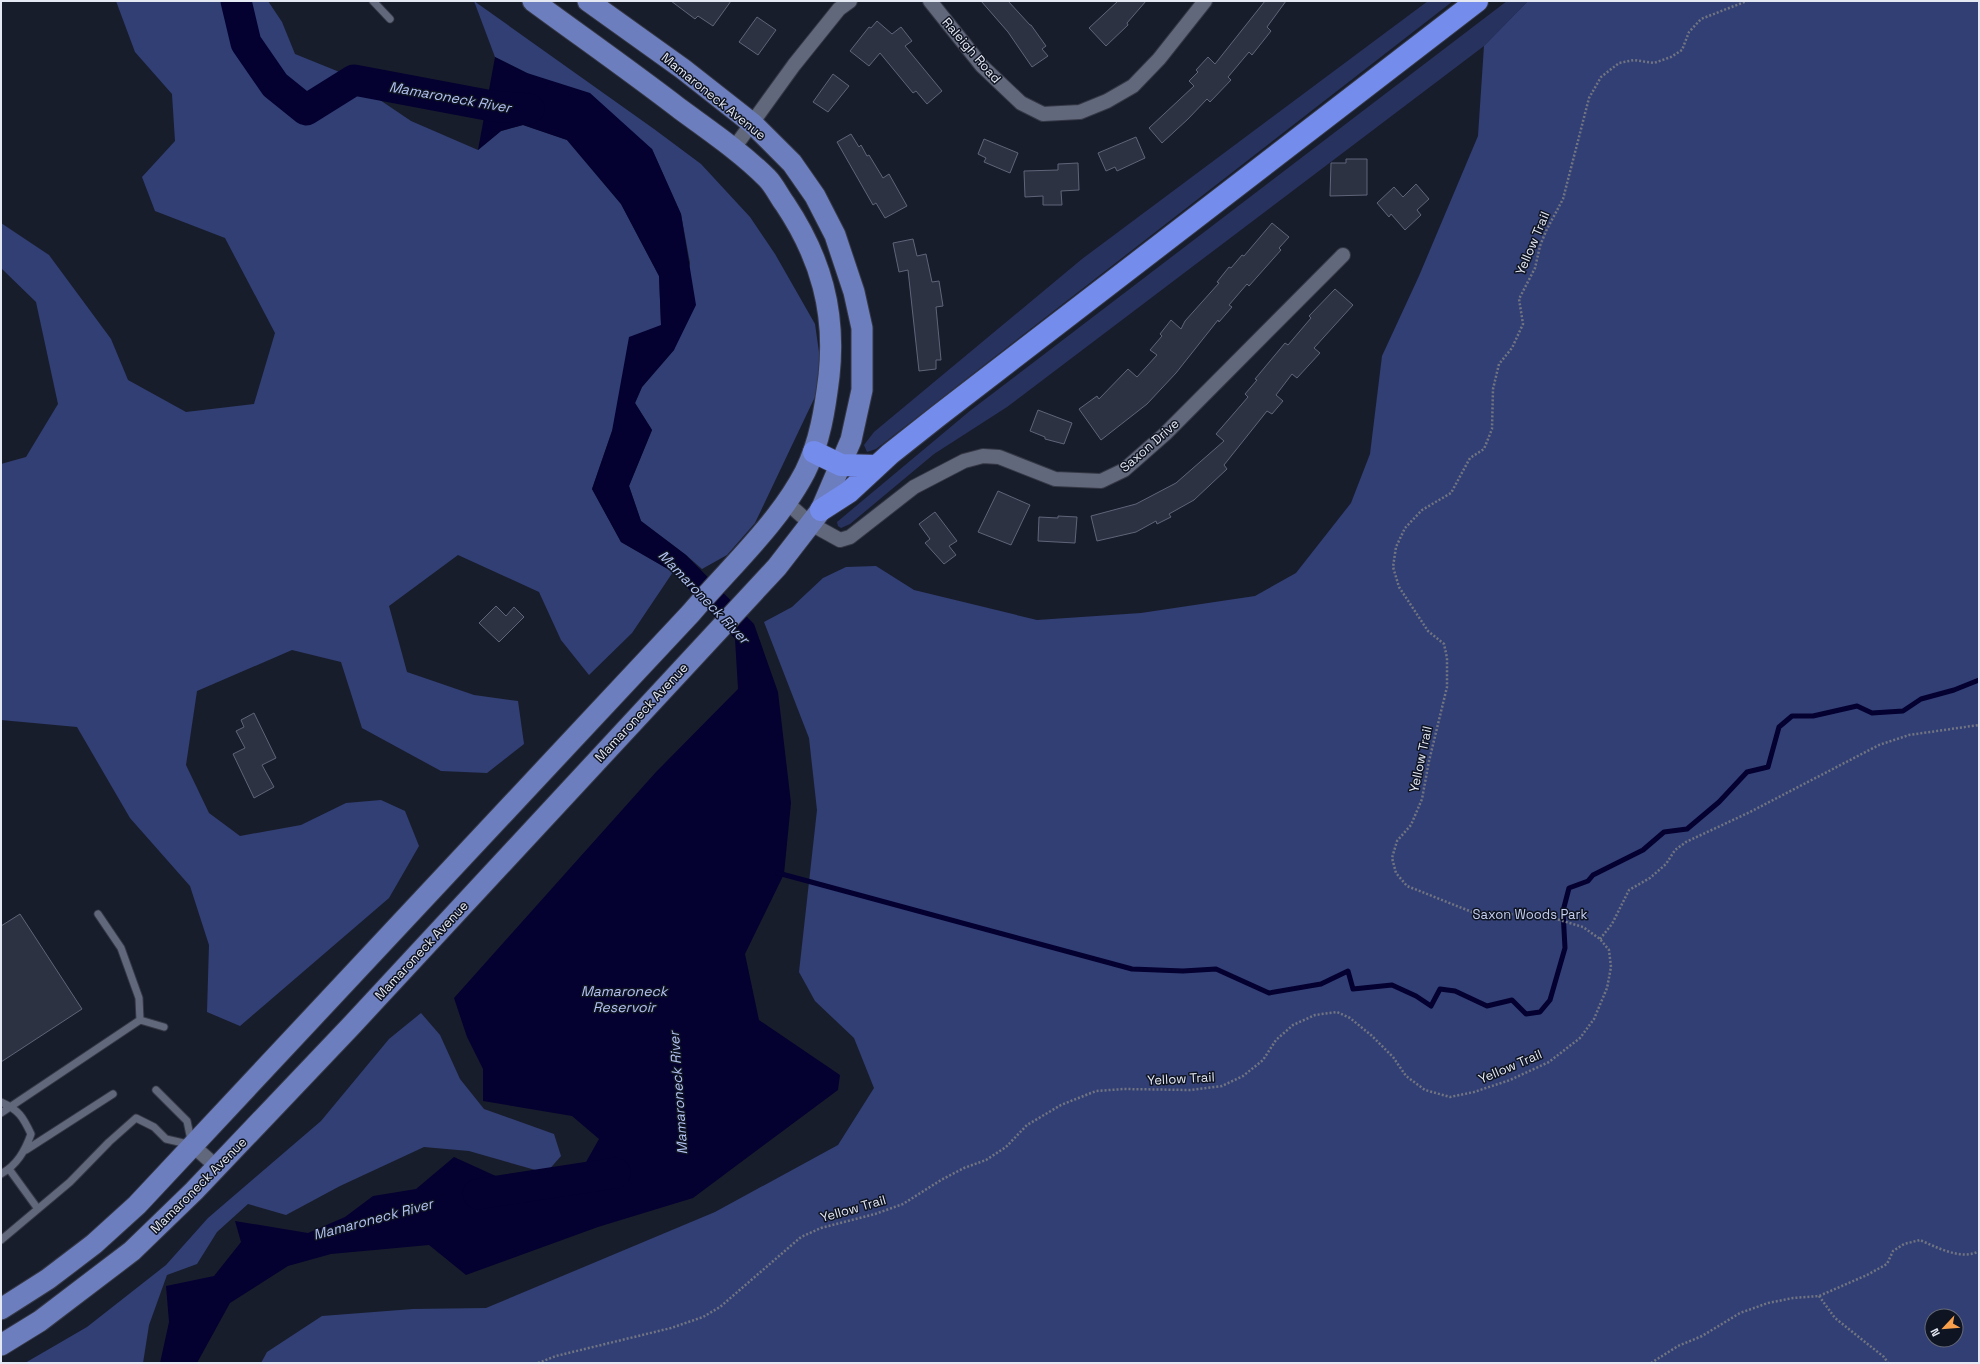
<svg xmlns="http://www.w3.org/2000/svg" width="1980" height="1364" viewBox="0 0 1980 1364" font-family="'Space Grotesk',sans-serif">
  <rect width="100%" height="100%" fill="#181d2c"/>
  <path fill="#28325f" d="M1428,1H1453L876,449L867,452L864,445L874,432L1082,259Z
    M1507,1H1528L1484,46L1007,407L934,454L850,524L841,528L838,526L837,522L971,410Z"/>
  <path fill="#323f74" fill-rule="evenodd" d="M116,1H268L282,22L295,54L337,71L411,121L478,150L501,131L523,125L567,140L621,204L659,276L661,325L612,431L592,489L621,542L673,572L632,633L589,675L561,640L539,592L458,555L389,606L407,672L474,695L518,701L524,744L487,773L441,771L362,728L341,662L292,650L197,691L186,765L209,813L240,836L301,825L346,803L381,800L405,811L419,846L389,898L240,1026L207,1012L209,945L190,886L130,818L77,727L1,720V464L26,457L58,404L36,302L1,268V223L49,255L111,339L128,380L186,412L254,404L275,333L225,238L155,211L142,177L175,141L172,94L135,52Z
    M474,1L654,129L701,164L750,217L775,254L815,324L823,380L755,523L727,555L702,569L686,555L641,521L629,486L652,430L635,403L642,387L674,350L690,263L681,214L652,149L527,73L495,57Z
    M1528,1H1979V1363H261L267,1352L322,1316L413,1309L486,1308L715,1212L838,1145L874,1088L854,1038L815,1001L799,972L817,810L809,738L764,622L792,607L823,578L846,567L876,566L914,590L1037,620L1141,613L1255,596L1296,573L1351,503L1370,454L1382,356L1419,276L1478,136L1484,46ZM1932,1316H1956V1340H1932Z
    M421,1013L440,1035L460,1079L484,1109L554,1134L561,1156L546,1173L469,1151L424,1147L340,1186L286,1215L248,1204L217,1232L197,1264L167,1275L149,1325L143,1363H25L87,1327L166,1265L208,1218L321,1121L389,1039Z"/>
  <path fill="#040130" d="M495,57L527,73L590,93L652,149L681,214L696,305L674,350L642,387L635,403L652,430L629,486L641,521L686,555L754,624L778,692L791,803L784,874L745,954L759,1020L840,1075L838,1090L693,1198L598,1227L466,1275L429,1245L331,1254L288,1266L230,1303L197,1363H160L169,1322L166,1286L214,1276L241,1242L235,1221L308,1233L345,1217L373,1196L416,1189L454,1157L533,1193L577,1178L599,1139L572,1116L483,1101V1069L467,1037L454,998L656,772L738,689L735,639L673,572L621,542L592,489L612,431L629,337L661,325L659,276L621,204L567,140L523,125L501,131L478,150Z"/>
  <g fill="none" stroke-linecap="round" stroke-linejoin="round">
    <path stroke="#040130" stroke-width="5" d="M778,873L1132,969L1183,971L1216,969L1269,993L1321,984L1348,971L1353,989L1392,985L1416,996L1431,1006L1440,989L1455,991L1487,1006L1512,1000L1526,1014L1540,1012L1550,1000L1565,948L1563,911L1569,888L1588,881L1593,875L1643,850L1664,832L1687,829L1719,802L1747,772L1768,767L1779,727L1792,716H1813L1857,706L1872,713L1903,711L1921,699L1954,690L1979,680"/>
    <path stroke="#040130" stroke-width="31" d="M236,1L246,43L275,85L306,110L354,80L492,106L529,109
      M478,1194L615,1173"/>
  </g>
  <path fill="#2d3243" stroke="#5f6578" d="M671,1H731L713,26L698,16L695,19Z
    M981,1H1008L1030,25H1031L1046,46L1042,49L1048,56L1032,67L1008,32Z
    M1118,1H1146L1127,23L1128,25L1106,46L1089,28Z
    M1265,1H1286L1267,27L1271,31L1252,55L1249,52L1228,77L1231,80L1210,102L1207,99L1188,119L1162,143L1149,128L1194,86L1189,81L1198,72L1196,70L1208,57L1215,64Z
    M757,17L776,30L758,55L739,42Z
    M877,21L892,34L901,27L912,41L905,46L942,91L927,104L916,91L913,93L880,53L869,66L850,51L869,27L871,28Z
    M833,74L849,86L828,112L813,102Z
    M851,134L859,147L861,145L867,156L869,155L883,178L889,174L907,206L885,218L876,203L873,205L837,142Z
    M1136,137L1145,158L1117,171L1115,167L1106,171L1098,153Z
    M984,139L1018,153L1010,173L984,162L986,158L978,154Z
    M1346,159H1367V195L1330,196L1331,163H1346Z
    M1078,163L1079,190L1061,191L1062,205H1043V196L1025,197L1024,171L1058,170V164Z
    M1416,184L1429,199L1417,210L1421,215L1405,230L1391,214L1389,217L1377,203L1394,187L1403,197Z
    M1272,223L1289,237L1279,248L1281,250L1249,286L1247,284L1229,305L1232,307L1219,322L1218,320L1176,373L1147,404L1101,440L1079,409L1097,396L1099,399L1128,369L1137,377L1157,355L1150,350L1162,336L1160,334L1171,320L1181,329L1185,321L1219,283L1217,282L1229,267L1231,268L1242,255L1244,256Z
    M913,239L917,256L926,254L932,282L939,281L943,306L936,307L941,360H936V369L919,371L908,270L899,272L893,243Z
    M1335,289L1353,305L1314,348L1320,353L1297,378L1292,374L1276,395L1283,401L1272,414L1267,411L1224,465L1227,469L1194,500L1169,514L1171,517L1157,524L1156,521L1136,532L1097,541L1091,516L1136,504L1176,483L1224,441L1216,434L1248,397L1245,394L1257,380L1255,379L1285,343L1288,345L1311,318L1309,316Z
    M1038,410L1072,423L1064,444L1045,439V437L1030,431Z
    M998,491L1030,505L1011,545L978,532Z
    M935,512L957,541L949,546L956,555L944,564L925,543L930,539L919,524Z
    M1058,516L1077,517L1075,543L1038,541L1039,517L1058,518Z
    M496,606L506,616L514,607L524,617L499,642L479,623Z
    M254,713L276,758L262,765L274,787L254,798L233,754L245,748L236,731L244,727L241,720Z
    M20,914L82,1009L1,1062V926Z"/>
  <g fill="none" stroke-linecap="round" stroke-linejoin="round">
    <g stroke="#353845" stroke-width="9">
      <path id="lane" d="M373,1L390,19
        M98,914L121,948L139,998L140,1020
        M140,1020L164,1027
        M1,1102C19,1110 23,1117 31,1134C25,1151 17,1165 1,1174
        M1,1113L140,1020
        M26,1150L113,1094
        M9,1169L38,1209
        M1,1240L70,1182L109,1142L136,1118L154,1127L166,1139L192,1145L187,1121L156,1090"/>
    </g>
    <g stroke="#353845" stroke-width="16">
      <path id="street" d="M930,1L982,66L1021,103L1043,114L1080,112L1107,101L1133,86L1159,59L1205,1
        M734,148L794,65L839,9L850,1
        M786,502L811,524L840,540L850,537L914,487L964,461L983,456L999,457L1055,479L1101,481L1124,470L1165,434L1343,255
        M192,1145L217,1167"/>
    </g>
    <g stroke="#353845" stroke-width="23">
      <path id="primary" d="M1,1309L48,1279L94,1244L137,1205L691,613C729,568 778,524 805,472C820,442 825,409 829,376C836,312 821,258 785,204C779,196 774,185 767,178C741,152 710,131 680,109C632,72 582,37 533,1
        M1,1345L40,1321L132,1251L194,1191L351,1026L777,567L821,510L851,440L862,390V328L854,292L835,235L815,196L792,163L753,124L683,69L588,1"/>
    </g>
    <g stroke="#353845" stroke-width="24">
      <path id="highway" d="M814,452L841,465L877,466
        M821,510L849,492L890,454L938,416L1477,1"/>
    </g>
    <path stroke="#717582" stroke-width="2.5" stroke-dasharray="2 2" stroke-linecap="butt" d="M1600,939L1612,924L1629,890L1650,878L1666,864L1675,850L1686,842L1750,812L1879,745L1909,735L1979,725
      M1819,1296L1835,1318L1884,1357L1888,1363
      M538,1363L556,1356L671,1328L703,1317L720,1307L801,1237L821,1228L875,1214L903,1204L941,1180L964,1168L986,1160L1006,1147L1027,1125L1061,1105L1096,1091L1124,1089L1190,1090L1222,1086L1243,1076L1263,1060L1276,1040L1293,1025L1315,1015L1337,1012L1350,1018L1371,1035L1393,1057L1406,1076L1425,1090L1450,1097L1474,1092L1510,1080L1549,1062L1580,1038L1594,1019L1607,988L1611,967L1609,950L1600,939L1583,927L1546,916L1472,912L1407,886L1396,873L1392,858L1397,841L1411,825L1422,799L1429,761L1447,687V658L1444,644L1428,631L1399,587L1393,567L1396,547L1405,528L1422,510L1451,493L1470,458L1484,449L1492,429L1493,389L1499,364L1512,348L1523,324L1519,299L1535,268L1540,246L1546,231L1563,199L1589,98L1601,77L1619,63L1634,60L1654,63L1671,57L1682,50L1689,32L1701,19L1747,1
      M1651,1363L1678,1346L1702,1336L1740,1313L1768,1303L1793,1298L1819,1296L1867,1275L1887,1264L1893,1251L1904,1244L1920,1240C1936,1247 1962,1261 1979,1251"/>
    <use href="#lane" stroke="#62687b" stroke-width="7"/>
    <use href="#street" stroke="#62687b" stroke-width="14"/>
    <use href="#primary" stroke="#6d7ebe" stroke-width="21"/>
    <use href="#highway" stroke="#748ceb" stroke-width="22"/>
  </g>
  <g text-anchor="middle" stroke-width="3" stroke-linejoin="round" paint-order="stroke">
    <g font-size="13" fill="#e4e8f3" stroke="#0f1422">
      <text transform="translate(972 50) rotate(49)" y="5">Raleigh Road</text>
      <text transform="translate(714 96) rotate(39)" y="5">Mamaroneck Avenue</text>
      <text transform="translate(1532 243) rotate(-67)" y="5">Yellow Trail</text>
      <text transform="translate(1149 445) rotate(-41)" y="5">Saxon Drive</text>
      <text transform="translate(641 712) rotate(-47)" y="5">Mamaroneck Avenue</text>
      <text transform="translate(1420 759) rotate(-78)" y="5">Yellow Trail</text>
      <text transform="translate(421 950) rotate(-47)" y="5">Mamaroneck Avenue</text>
      <text transform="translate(1510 1066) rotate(-23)" y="5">Yellow Trail</text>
      <text transform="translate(1181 1078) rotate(-3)" y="5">Yellow Trail</text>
      <text transform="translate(198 1185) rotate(-45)" y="5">Mamaroneck Avenue</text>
      <text transform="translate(853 1208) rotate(-16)" y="5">Yellow Trail</text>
    </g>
    <g font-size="13" fill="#c5d0f1" stroke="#0f1422">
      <text x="1530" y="919">Saxon Woods Park</text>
    </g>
    <g font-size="14" font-style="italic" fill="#b3c2f4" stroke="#0f1422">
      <text transform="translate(450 97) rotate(10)" y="5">Mamaroneck River</text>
      <text transform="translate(704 597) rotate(46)" y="5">Mamaroneck River</text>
      <text x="624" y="996">Mamaroneck<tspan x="624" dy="16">Reservoir</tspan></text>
      <text transform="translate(678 1093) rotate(-94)" y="5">Mamaroneck River</text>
      <text transform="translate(373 1219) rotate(-15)" y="5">Mamaroneck River</text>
    </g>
  </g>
  <rect width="1980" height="1364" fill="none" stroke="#e4e8f3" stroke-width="4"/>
  <g transform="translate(1944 1328) rotate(244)"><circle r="19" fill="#0f1422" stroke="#646976"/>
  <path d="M0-3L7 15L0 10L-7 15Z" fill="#f9a04c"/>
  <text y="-6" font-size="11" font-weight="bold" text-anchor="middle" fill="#e4e8f3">N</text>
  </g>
</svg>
